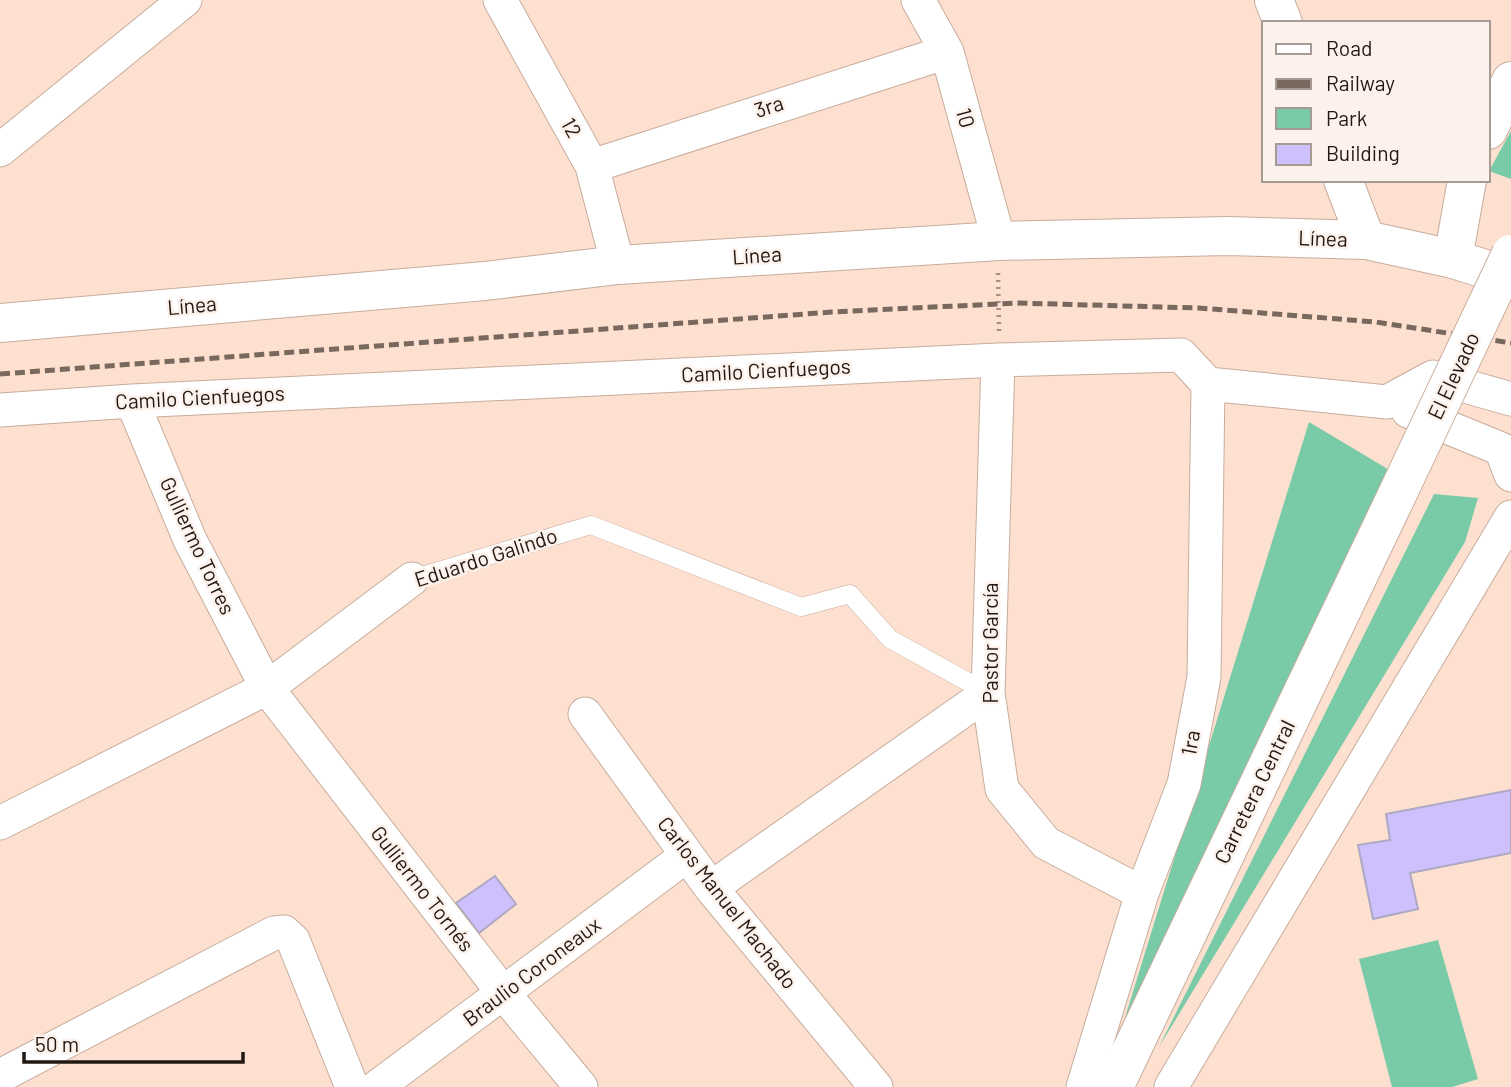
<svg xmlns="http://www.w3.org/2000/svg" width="1511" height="1087" viewBox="0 0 1511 1087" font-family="Barlow,sans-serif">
  <rect width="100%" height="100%" fill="#fde0d0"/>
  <path fill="#79caa6" d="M1511,131V179L1489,171Z
    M1309,422L1391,471L1115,1050Z
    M1434,494L1478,498L1465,542L1159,1047Z
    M1438,940L1478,1079L1452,1087H1392L1359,959Z"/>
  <path fill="#cec0fd" stroke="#ada8c3" stroke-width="2" d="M1511,790V853L1410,873L1418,909L1373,919L1358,845L1390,840L1386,814Z
    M495,876L516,904L479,933L456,903Z"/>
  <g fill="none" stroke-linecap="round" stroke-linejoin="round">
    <g stroke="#c7ac9c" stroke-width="19">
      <path id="service" d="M412,579L591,525L801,607L850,594L890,639L988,693"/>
    </g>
    <g stroke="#c7ac9c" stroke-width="35">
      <path id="minor" d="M500,0L592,166L618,265
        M918,0L947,52L999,241
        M0,150L185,0
        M592,166L947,52
        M998,360L988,693L1002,789L1046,843L1142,893
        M132,401L190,540L267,688L504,994L581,1087
        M0,410L132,401L998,360L1181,355L1208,384L1387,402L1433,377L1511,399
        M1408,411L1501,449L1511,475
        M585,714L711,888L876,1087
        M0,823L267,688L412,579
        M711,888L988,693
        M0,1076L274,933L284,932L293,940L352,1087
        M377,1087L686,856
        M1083,1087L1142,893L1184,784L1204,677L1208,384
        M1171,1087L1511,517"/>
    </g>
    <g stroke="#c7ac9c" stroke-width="40">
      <path id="tertiary" d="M1274,0L1283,23
        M1343,180L1366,240"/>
    </g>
    <g stroke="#c7ac9c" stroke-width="40">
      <path id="secondary" d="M0,323L485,281L618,265L999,241L1228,236L1366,240L1453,259L1511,277"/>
    </g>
    <g stroke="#c7ac9c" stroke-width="40">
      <path id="trunk" d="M1488,130L1511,81
        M1453,259L1467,180
        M1114,1087L1396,497"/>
    </g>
    <path stroke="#a48f83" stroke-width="4.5" stroke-dasharray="2 5" stroke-linecap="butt" d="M998,273L999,331"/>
    <use href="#service" stroke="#fff" stroke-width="18"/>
    <use href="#minor" stroke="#fff" stroke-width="33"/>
    <use href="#tertiary" stroke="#fff" stroke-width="38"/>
    <use href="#secondary" stroke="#fff" stroke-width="38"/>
    <use href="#trunk" stroke="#fff" stroke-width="38"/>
    <path stroke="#79685e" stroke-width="5" stroke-dasharray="10 5" stroke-linecap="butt" d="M0,374L832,312L1017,303L1199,308L1376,322L1511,343"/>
    <g stroke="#c7ac9c" stroke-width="40" stroke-linecap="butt">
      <path id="trunk-bridge" d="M1396,497L1511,254"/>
    </g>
    <use href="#trunk-bridge" stroke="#fff" stroke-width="38"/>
  </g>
  <g text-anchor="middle" stroke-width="5" stroke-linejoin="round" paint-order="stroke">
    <g font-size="21" fill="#221812" stroke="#fdf1eb">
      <text transform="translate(769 107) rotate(-18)" y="7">3ra</text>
      <text transform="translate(965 118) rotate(75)" y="7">10</text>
      <text transform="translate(571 128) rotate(61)" y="7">12</text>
      <text transform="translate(1323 239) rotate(2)" y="7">Línea</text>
      <text transform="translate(757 256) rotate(-4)" y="7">Línea</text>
      <text transform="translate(192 306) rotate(-5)" y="7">Línea</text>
      <text transform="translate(766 371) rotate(-3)" y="7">Camilo Cienfuegos</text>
      <text transform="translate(1454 376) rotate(-65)" y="7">El Elevado</text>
      <text transform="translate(200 398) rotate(-3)" y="7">Camilo Cienfuegos</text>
      <text transform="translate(197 546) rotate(65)" y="7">Gulliermo Torres</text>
      <text transform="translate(486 558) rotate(-18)" y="7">Eduardo Galindo</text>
      <text transform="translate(991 643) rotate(-90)" y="7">Pastor García</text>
      <text transform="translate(1191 743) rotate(-79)" y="7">1ra</text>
      <text transform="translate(1255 792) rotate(-64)" y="7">Carretera Central</text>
      <text transform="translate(422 889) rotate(52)" y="7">Gulliermo Tornés</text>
      <text transform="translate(727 903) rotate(52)" y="7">Carlos Manuel Machado</text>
      <text transform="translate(532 972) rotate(-37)" y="7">Braulio Coroneaux</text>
    </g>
  </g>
  <rect x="1262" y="21" width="228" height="161" fill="#fdf1eb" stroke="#a59a94" stroke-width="2"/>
  <rect x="1276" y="44" width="35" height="10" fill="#ffffff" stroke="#a59a94" stroke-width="2"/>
  <text x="1326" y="56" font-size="21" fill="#221812">Road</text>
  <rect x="1276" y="79" width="35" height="10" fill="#79685e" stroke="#a59a94" stroke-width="2"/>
  <text x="1326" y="91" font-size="21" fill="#221812">Railway</text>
  <rect x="1276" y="108" width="35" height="21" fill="#79caa6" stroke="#a59a94" stroke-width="2"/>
  <text x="1326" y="126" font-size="21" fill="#221812">Park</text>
  <rect x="1276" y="144" width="35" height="21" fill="#cec0fd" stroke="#a59a94" stroke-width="2"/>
  <text x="1326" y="161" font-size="21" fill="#221812">Building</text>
  <path d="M24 1052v10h219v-10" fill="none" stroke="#221812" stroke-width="3.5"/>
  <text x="35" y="1052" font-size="21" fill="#221812" stroke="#fdf1eb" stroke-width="5" paint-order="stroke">50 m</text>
</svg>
